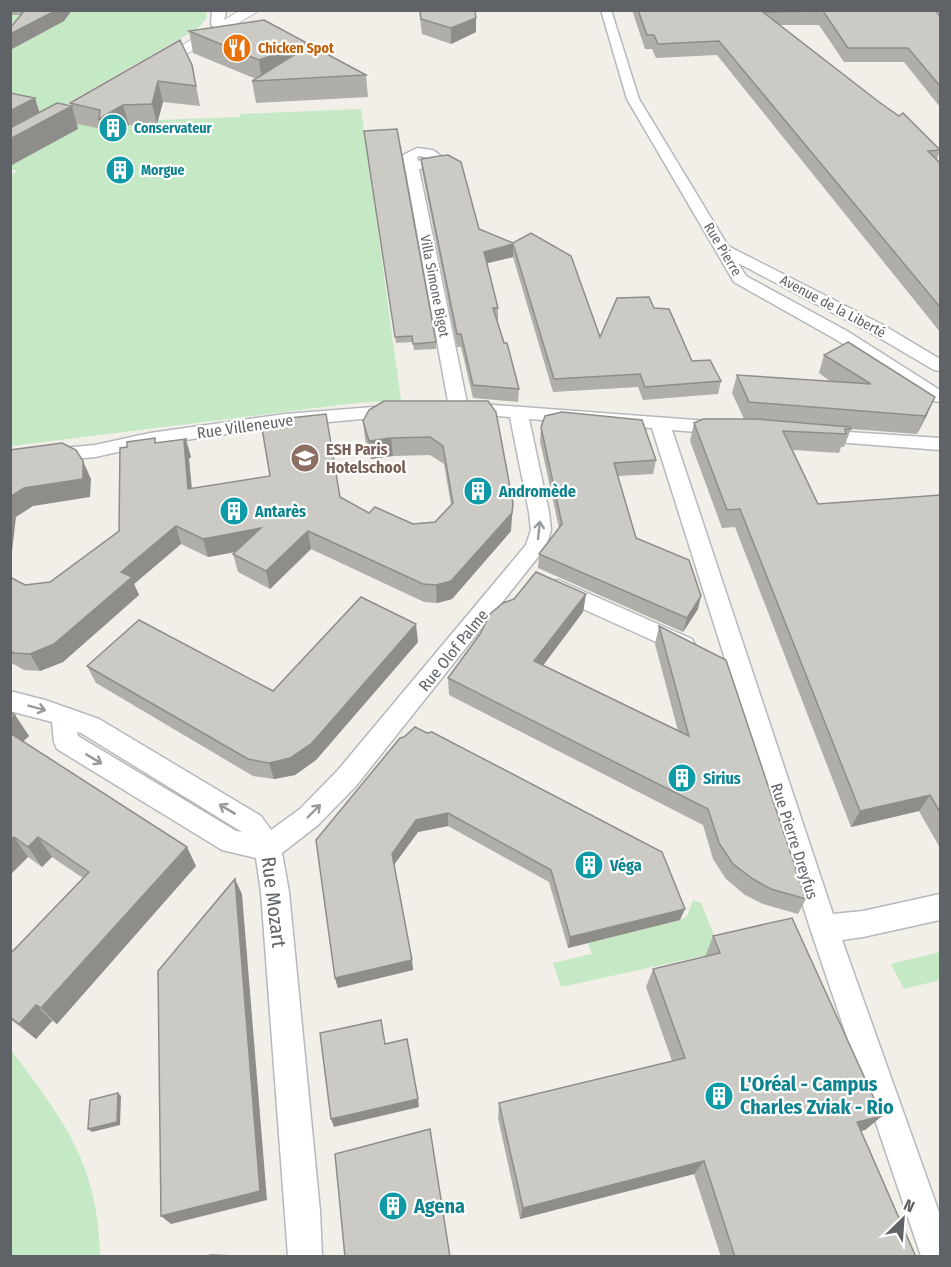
<svg xmlns="http://www.w3.org/2000/svg" width="951" height="1267" viewBox="0 0 951 1267" font-family="'Fira Sans Condensed',sans-serif">
  <rect width="100%" height="100%" fill="#f1efe8"/>
  <path fill="#c5e8c5" d="M11,11H206L207,18L197,29L50,113L11,104Z
    M361,109L401,400L356,403L11,446L10,176L17,171L11,169L10,162L76,123L239,117L240,114Z
    M693,900L701,903L721,952L561,987L553,963L592,954L588,943L680,920L687,916Z
    M940,952V980L904,989L891,964Z
    M11,1050C63,1119 99,1165 100,1256H11Z"/>
  <g fill="none" stroke-linecap="round" stroke-linejoin="round">
    <g stroke="#b5b8bc" stroke-width="3">
      <path id="minor" d="M601,10H611L639,99L728,246L883,325L940,359V371L934,370L871,333L738,263L746,276L847,331L940,390V402L934,401L835,339L734,282L627,99Z
        M417,148L433,150L445,159L436,167L419,169L467,403L722,422L729,424L731,428L729,432L722,434L672,430L833,914L863,911L940,894V920L863,937L842,940L940,1215V1256H921L810,928L652,428L529,419L549,512L551,530L546,547L356,786L318,825L282,853L289,892L320,1211L322,1256H288L261,892L256,858L222,850L57,749L54,742L52,722L10,711V691L45,700L99,719L261,816L271,830L300,809L338,770L526,545L531,530L529,512L510,417L458,413L452,411L449,407L403,155ZM421,156L430,159L418,161L417,157ZM77,732L81,733L242,832L236,831L78,736Z
        M399,405L405,407L408,411L405,415L285,426L150,445L95,457L10,465V453L95,445L150,433L285,414Z
        M817,430L940,438V450L810,440L808,436L810,432Z
        M558,580L692,639L695,645L692,651L684,654L676,651L550,594L547,588L550,582Z"/>
    </g>
    <g stroke="#b5b8bc" stroke-width="3">
      <path id="tertiary" d="M212,10H226L223,28L218,29L211,25Z"/>
    </g>
    <g stroke="#b6babf" stroke-width="2">
      <path id="secondary" d="M241,10H260L153,74H141L139,71Z"/>
    </g>
    <use href="#minor" fill="#fff" fill-rule="evenodd"/>
    <use href="#tertiary" fill="#fff" fill-rule="evenodd"/>
    <use href="#secondary" fill="#fff" fill-rule="evenodd"/>
  </g>
  <path fill="#afaea9" d="M10,10H72L64,21L10,50V28L21,15H10Z
    M419,10H475L476,32L451,44L422,34Z
    M632,10H935L940,16V107L904,62H844L819,25H780L940,150L937,160L940,163V332L717,55L656,58L652,49H645Z
    M189,31L307,46L366,75L368,97L256,103L252,81L256,79L193,53Z
    M192,65L200,106L163,102L157,124L129,125L105,140L102,129L77,124L78,129L39,113L71,106L70,103Z
    M365,136L436,342V349L414,350L413,342L396,343Z
    M421,159L479,229L513,243L600,337L654,308L692,361L721,381L718,394L643,400L638,387L553,392L513,257L487,263L498,308V320H497L519,389L518,402L473,398L461,347H457L422,171Z
    M824,355L927,415L917,434L851,429L844,447H841L839,453L793,450L818,504L940,495V848L919,811L851,827L735,527L722,528L690,441L694,423L744,419L732,393L737,375L831,382L819,373Z
    M488,401L511,531L452,599L437,603L424,602L311,549L270,589L238,572L233,554L236,552L208,557L181,544L134,584L139,595L63,662L40,671L24,670L10,662V577L25,585L50,582L119,531L157,443L191,457L189,459L192,488L340,497L369,513L413,524L435,522L451,505L444,464L430,455L393,456L371,459L365,439L363,421Z
    M541,427L656,460L653,474L618,476L636,538L698,609L683,632L538,568L539,554L559,528L540,441Z
    M586,594L583,612L543,665L678,731L655,644L659,626L806,899L798,914L763,904L745,895L726,879L713,859L703,825L449,695L448,678L480,634Z
    M418,642L316,760L295,775L274,779L253,776L96,683L87,666L273,691Z
    M15,715L29,736L23,741L196,866L57,1024L52,1021L36,1039L10,1019V954L83,878L52,857L42,867L28,857L10,875Z
    M400,738L680,920L568,948L549,882L448,826L418,832L394,865L413,970L338,988L335,978Z
    M713,936L882,1116L865,1130L861,1131L916,1257H721L694,1174L520,1219L498,1118L499,1103L672,1061L646,987L653,969L705,957Z"/>
  <path fill="#8f8d8a" d="M57,10H72L64,21L10,50V34Z
    M476,18V32L451,44V28Z
    M307,43L309,65L262,81L259,60Z
    M158,81L163,102L157,124L152,104Z
    M35,98L42,120L10,138V111Z
    M123,105L129,125L105,140L99,119Z
    M72,106L78,129L10,166V139Z
    M513,244V257L484,264V252Z
    M935,397L927,415L917,434L925,416Z
    M391,438L393,456L371,459L369,441Z
    M186,439L191,457L189,459L193,507L188,489L184,441Z
    M83,461L91,479L90,497L33,506L16,517L10,569V497L24,488Z
    M513,503L511,531L452,599L437,603L436,585Z
    M176,526L181,544L134,584L139,595L63,662L40,671L30,654L121,572Z
    M261,528L265,546L208,557L203,539Z
    M308,531L311,549L270,589L266,571Z
    M586,594L583,612L533,679L534,661Z
    M701,596L698,609L683,632L687,618Z
    M416,624L418,642L316,760L295,775L274,779L269,763Z
    M15,715L29,736L15,749L10,741V719Z
    M930,795L919,811L851,827L860,811Z
    M448,813V826L418,832L393,866L392,854L416,820Z
    M14,837L28,857L10,875V841Z
    M38,837L52,857L42,867L28,847Z
    M187,847L196,866L57,1024L41,1008Z
    M235,879L242,894L267,1200L171,1224L161,1216Z
    M685,909L680,920L568,948L570,937Z
    M412,960L413,970L338,988L335,978Z
    M36,1005L52,1021L36,1039L19,1024Z
    M118,1093L121,1096L120,1125L92,1132L88,1129Z
    M418,1099L419,1107L334,1127L331,1119Z
    M882,1116L865,1130L841,1136L857,1122Z
    M704,1161L694,1174L520,1219L523,1208Z"/>
  <path fill="#cccac5" stroke="#8f8d8a" stroke-width="1.5" d="M25,10H57L10,34V28Z
    M420,10H475L476,18L451,28L421,19Z
    M638,10H935L940,16V86L908,48H848L823,11L763,12L879,102L899,116L903,113L940,150L928,151L940,163V307L719,41L658,44L654,35H647Z
    M264,20L307,43L259,60L189,31Z
    M180,40L192,65L196,86L158,81L152,104L123,105L99,119L100,110L70,103Z
    M310,45L366,75L252,81Z
    M10,93L35,98L10,111Z
    M57,103L72,106L10,139V128Z
    M397,129L436,342L413,344L412,336L395,337L364,131Z
    M448,155L461,162L479,229L513,243L531,233L571,256L600,337L617,298L649,297L654,308L669,309L692,361L710,360L721,381L645,387L640,374L554,379L513,244L484,252L498,308H493L504,343H507L519,389L473,385L461,334H457L421,159L439,156Z
    M848,342L935,397L925,416L749,402L737,375L871,384L824,355Z
    M384,401H488L496,412L513,503L512,513L451,581L436,585L423,584L308,531L266,571L233,554L261,528L203,539L176,526L121,572L132,577L54,644L30,654L14,653L10,651V577L25,585L50,582L119,531L120,448L127,447V442L155,438V443L186,439L184,441L188,489L270,476L262,428L290,423V418L326,414L340,497L369,513L375,507L413,524L435,522L453,503L443,446L430,437L391,438L369,441L363,421L369,410Z
    M562,412L642,420L656,460L614,463L636,538L689,560L701,596L687,618L539,554L562,524L541,427L545,416Z
    M703,419H757L850,427L851,429H845L846,434L783,431L818,504L940,495V812L930,795L860,811L740,509L727,510L694,423Z
    M62,443L76,450L83,461V479L24,488L10,497V450Z
    M536,572L586,594L534,661L689,736L659,626L726,660L806,899L771,889L753,879L733,864L719,843L708,809L448,678L480,634L490,614L503,603L514,599Z
    M361,597L416,624L312,743L290,758L269,763L248,759L87,666L139,620L273,691Z
    M10,712L15,715L10,719Z
    M415,727L427,733L432,732L662,852L685,909L570,937L551,870L448,813L416,820L392,854L412,960L335,978L316,840L400,738L404,737Z
    M10,733L187,847L41,1008L36,1005L19,1024L10,1017V954L89,872L38,837L28,847L14,837L10,841Z
    M235,879L260,1191L161,1216L158,971Z
    M792,918L882,1116L857,1122L916,1257H735L704,1161L523,1208L499,1103L685,1058L653,969L720,953L713,936Z
    M381,1020L385,1044L407,1039L418,1099L331,1119L320,1033Z
    M118,1093L117,1122L88,1129L90,1100Z
    M430,1129L450,1257H345L335,1154Z
    M211,1255L236,1256L239,1257H204Z"/>
  <defs><path id="oneway-shaft" d="M-6 0H5M1.5-3L5.5 0L1.5 3" fill="none" stroke-width="1.6" stroke-linecap="round" stroke-linejoin="round" transform="scale(1.5)"/></defs>
  <g stroke="#979a9d">
    <use href="#oneway-shaft" transform="translate(539 530) rotate(-84)"/>
    <use href="#oneway-shaft" transform="translate(37 708) rotate(15)"/>
    <use href="#oneway-shaft" transform="translate(94 759) rotate(31)"/>
    <use href="#oneway-shaft" transform="translate(227 809) rotate(-149)"/>
    <use href="#oneway-shaft" transform="translate(314 811) rotate(-45)"/>
  </g>
  <defs>
    <g id="restaurant-disc" transform="scale(1.5)"><circle r="9.5" fill="#e8710a" stroke="#fff"/><path d="M-5-6h1v4h1v-4h1v4h1v-4h1v5L-1.5 .5V6h-2V.5L-5-1ZM5-6V6H3V1.5H1.5Q1.5-4 5-6Z" fill="#fff"/></g>
    <g id="building-disc" transform="scale(1.5)"><circle r="9.5" fill="#0f9aa8" stroke="#fff"/><path d="M-4-6H4V6H1V3H-1V6H-4ZM-2.5-4.3h1.7v1.8h-1.7ZM.8-4.3h1.7v1.8H.8ZM-2.5-1h1.7V.8h-1.7ZM.8-1h1.7V.8H.8Z" fill="#fff"/></g>
    <g id="university-disc" transform="scale(1.5)"><circle r="9.5" fill="#8d6e63" stroke="#fff"/><path d="M0-5L7-2L0 1L-7-2ZM-4 1L0 2.5L4 1V4Q0 6-4 4Z" fill="#fff"/></g>
  </defs>
  <g fill-rule="evenodd">
    <use href="#restaurant-disc" x="237" y="48"/>
    <use href="#building-disc" x="113" y="128"/>
    <use href="#building-disc" x="120" y="170"/>
    <use href="#university-disc" x="305" y="458"/>
    <use href="#building-disc" x="478" y="491"/>
    <use href="#building-disc" x="234" y="511"/>
    <use href="#building-disc" x="682" y="778"/>
    <use href="#building-disc" x="589" y="865"/>
    <use href="#building-disc" x="719" y="1096"/>
    <use href="#building-disc" x="393" y="1206"/>
  </g>
  <g text-anchor="middle" stroke-width="4.5" stroke-linejoin="round" paint-order="stroke">
    <g font-size="14" font-weight="bold" fill="#c56008" stroke="#fff" text-anchor="start">
      <text x="258" y="53">Chicken Spot</text>
    </g>
    <g font-size="14" font-weight="bold" fill="#0d838f" stroke="#fff" text-anchor="start">
      <text x="134" y="133">Conservateur</text>
      <text x="141" y="175">Morgue</text>
    </g>
    <g font-size="14" fill="#5f6368" stroke="#fff">
      <text transform="translate(723 249) rotate(59)" y="5">Rue Pierre</text>
      <text transform="translate(435 286) rotate(79)" y="5">Villa Simone Bigot</text>
      <text transform="translate(833 306) rotate(28)" y="5">Avenue de la Liberté</text>
    </g>
    <g font-size="16" fill="#5f6368" stroke="#fff">
      <text transform="translate(245 426) rotate(-8)" y="6">Rue Villeneuve</text>
      <text transform="translate(453 650) rotate(-51)" y="6">Rue Olof Palme</text>
      <text transform="translate(795 841) rotate(72)" y="6">Rue Pierre Dreyfus</text>
    </g>
    <g font-size="16" font-weight="bold" fill="#785e54" stroke="#fff" text-anchor="start">
      <text x="326" y="455">ESH Paris<tspan x="326" dy="18">Hotelschool</tspan></text>
    </g>
    <g font-size="16" font-weight="bold" fill="#0d838f" stroke="#fff" text-anchor="start">
      <text x="499" y="497">Andromède</text>
      <text x="255" y="517">Antarès</text>
      <text x="703" y="784">Sirius</text>
      <text x="610" y="871">Véga</text>
    </g>
    <g font-size="20" fill="#5f6368" stroke="#fff">
      <text transform="translate(274 902) rotate(83)" y="7">Rue Mozart</text>
    </g>
    <g font-size="20" font-weight="bold" fill="#0d838f" stroke="#fff" text-anchor="start">
      <text x="740" y="1091">L'Oréal - Campus<tspan x="740" dy="23">Charles Zviak - Rio</tspan></text>
      <text x="414" y="1213">Agena</text>
    </g>
  </g>
  <rect width="951" height="1267" fill="none" stroke="#5f6368" stroke-width="24"/>
  <g transform="translate(903 1219) rotate(25)" stroke="#ffffff" stroke-width="4.5" paint-order="stroke">
  <path d="M0-4.5L10 22L0 15L-10 22Z" fill="#5f6368"/>
  <text y="-9" font-size="16" font-weight="bold" text-anchor="middle" fill="#5f6368">N</text>
  </g>
</svg>
